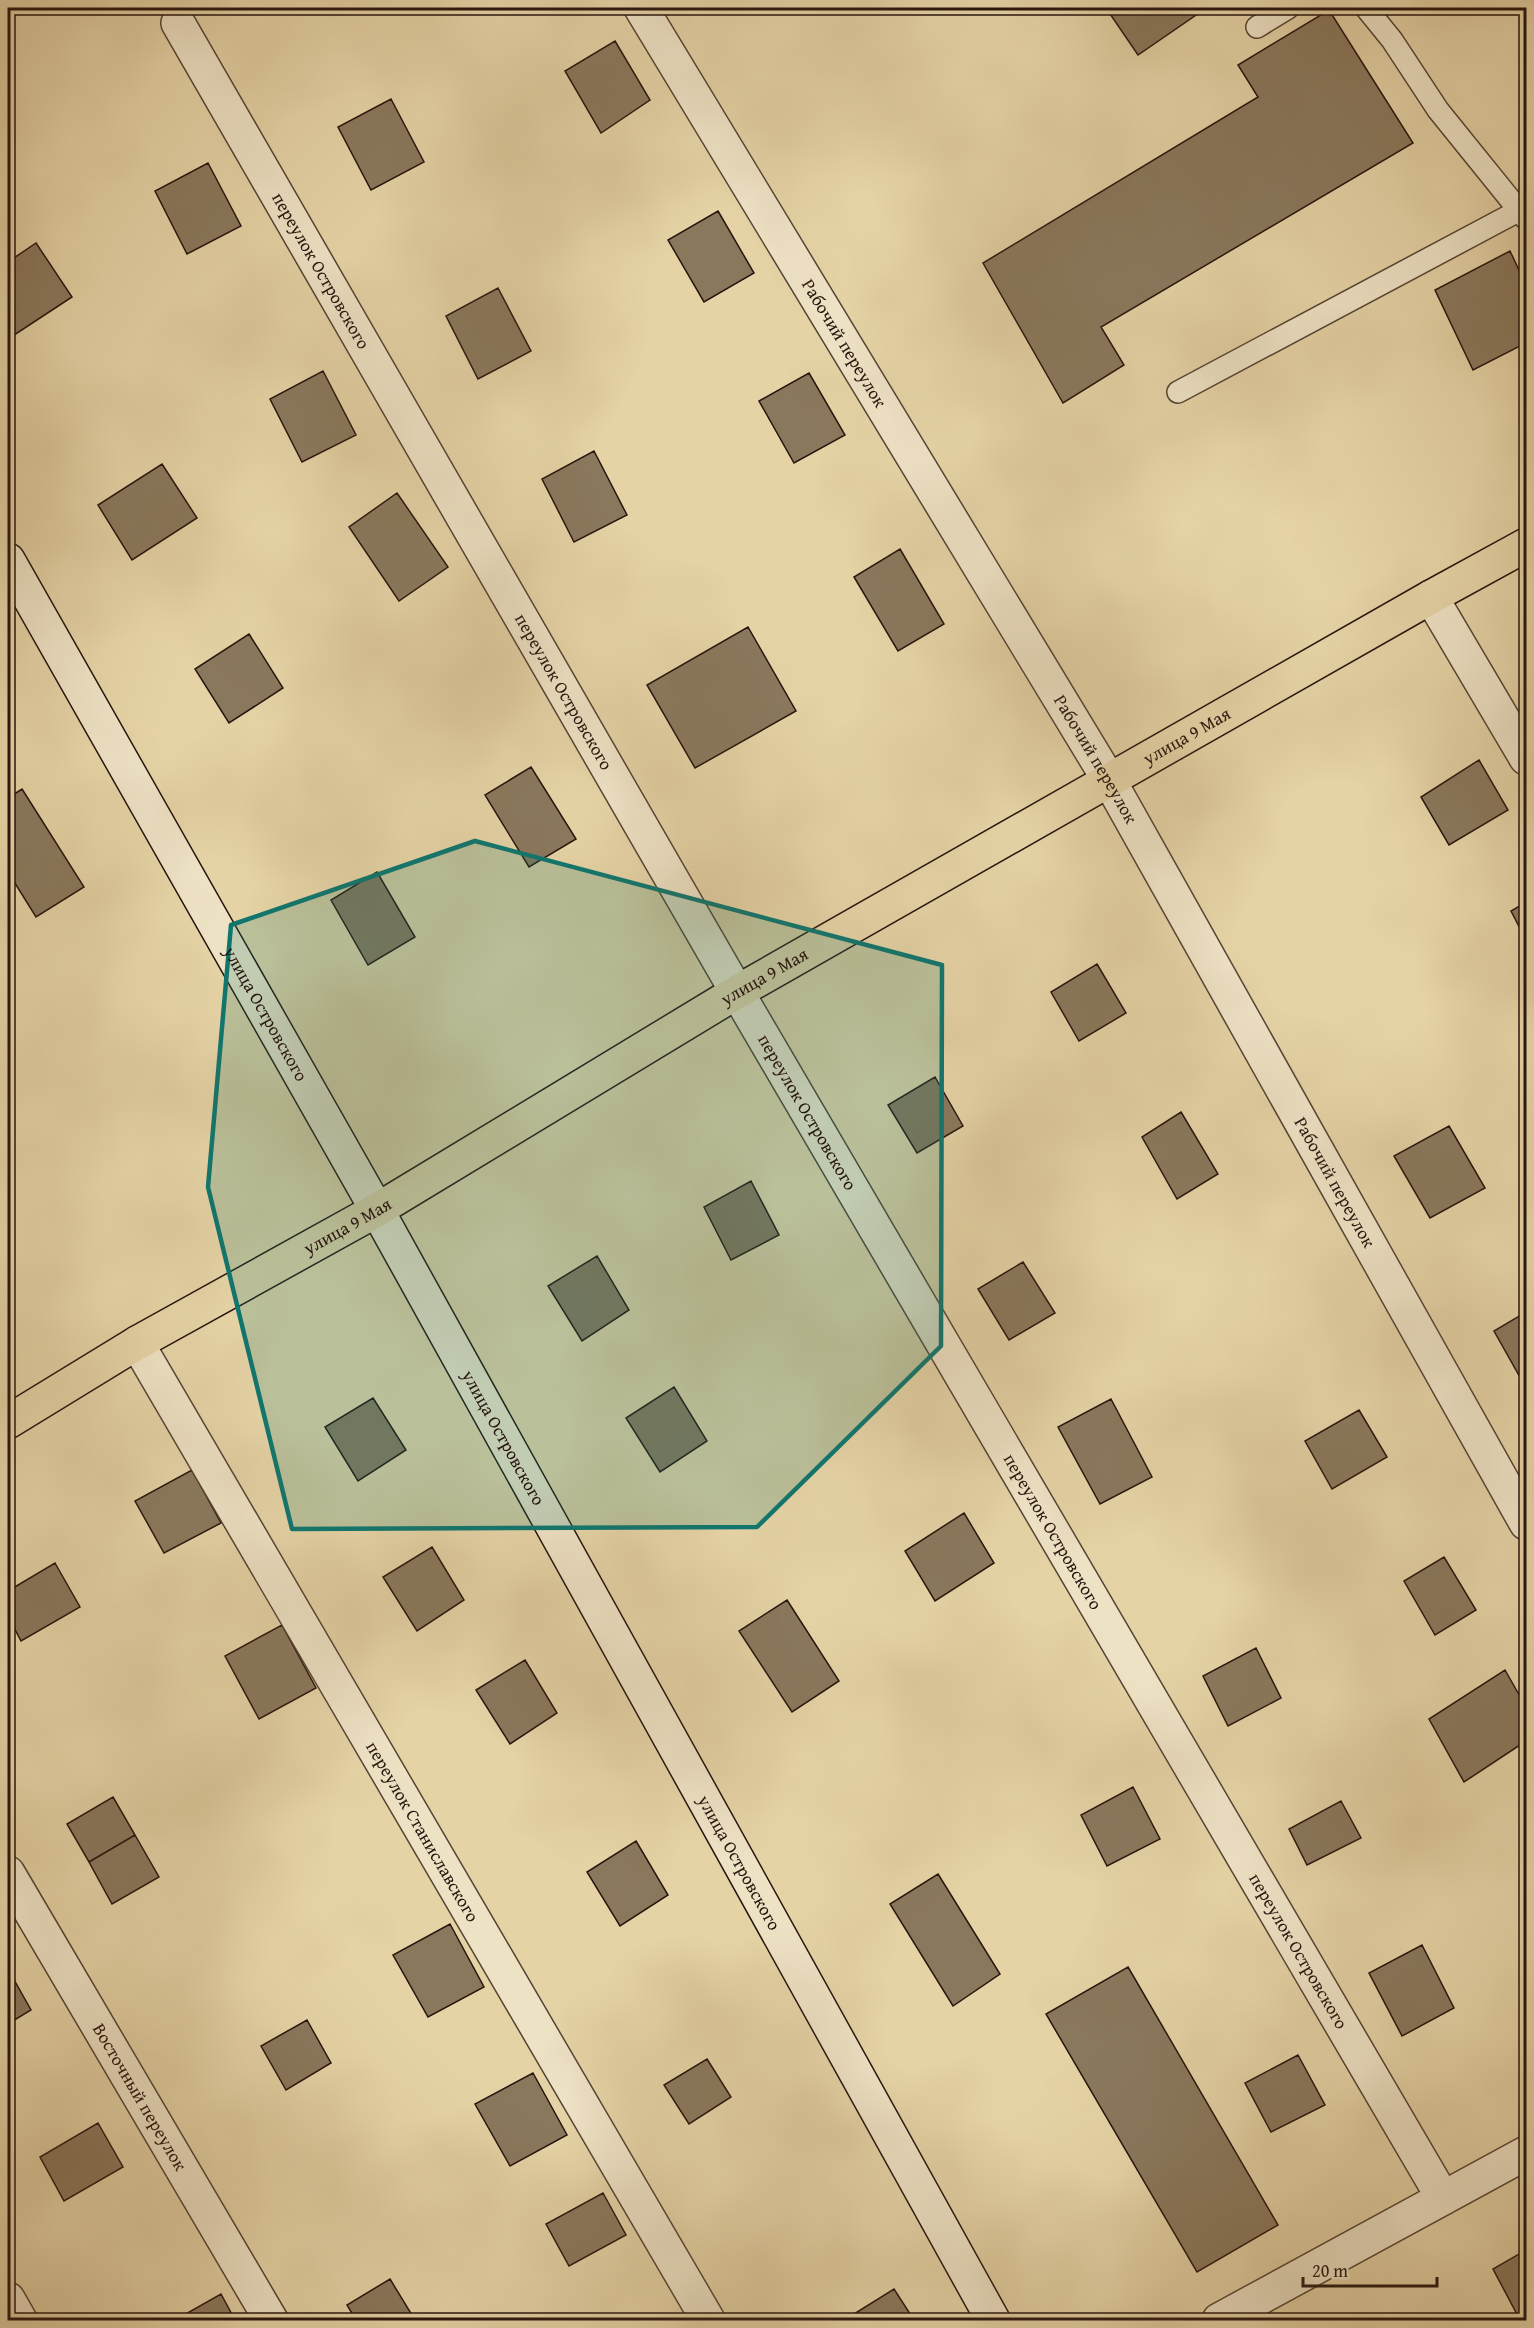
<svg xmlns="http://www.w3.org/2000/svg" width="1534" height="2328" viewBox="0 0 1534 2328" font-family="'Gentium Book Plus',serif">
  <rect width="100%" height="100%" fill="#e5d3a6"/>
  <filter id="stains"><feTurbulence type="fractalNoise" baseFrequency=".00333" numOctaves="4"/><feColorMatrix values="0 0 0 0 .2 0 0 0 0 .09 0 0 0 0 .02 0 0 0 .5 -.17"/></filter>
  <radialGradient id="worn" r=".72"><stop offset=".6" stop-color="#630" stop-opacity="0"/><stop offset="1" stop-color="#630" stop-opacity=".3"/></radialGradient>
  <path fill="#8a785d" stroke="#27150e" stroke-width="1.5" d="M1106,8H1196L1199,13L1138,55Z
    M1329,10L1413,143L1101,327L1124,365L1063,403L983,263L1258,97L1238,65Z
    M615,41L650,100L601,133L565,71Z
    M391,99L424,162L371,190L338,127Z
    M208,163L241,226L187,254L155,191Z
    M718,211L754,273L704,302L668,240Z
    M36,243L72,297L8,339V262Z
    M1510,251L1526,285V343L1473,370L1435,290Z
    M498,288L531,351L478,379L446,316Z
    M323,371L356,435L302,462L270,399Z
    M809,373L845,435L794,463L759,401Z
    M594,451L627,515L574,542L542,479Z
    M162,464L197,518L132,560L98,505Z
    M397,493L448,567L399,601L349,527Z
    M900,549L944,624L898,651L854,577Z
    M748,627L796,711L695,768L647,685Z
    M249,634L283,688L229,723L195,669Z
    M1479,760L1508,810L1449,845L1421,797Z
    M531,767L576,839L529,867L485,795Z
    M22,789L84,887L36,917L8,872V798Z
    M377,872L415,937L368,965L331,900Z
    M1526,902V940L1511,911Z
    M1097,964L1126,1013L1079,1041L1051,992Z
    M935,1077L963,1126L917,1153L888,1105Z
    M1181,1112L1218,1174L1177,1199L1142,1137Z
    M1449,1126L1485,1188L1430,1218L1394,1156Z
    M751,1181L779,1235L731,1260L704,1207Z
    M597,1256L629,1310L582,1341L548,1286Z
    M1023,1262L1055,1313L1009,1340L978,1289Z
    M1526,1312V1376L1521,1379L1494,1331Z
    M674,1387L707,1441L660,1472L626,1418Z
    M373,1398L406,1450L358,1481L325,1427Z
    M1111,1399L1152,1477L1100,1504L1058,1427Z
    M1359,1410L1387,1457L1332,1489L1305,1441Z
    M192,1470L221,1523L164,1553L135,1501Z
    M964,1513L994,1563L935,1601L905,1551Z
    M432,1547L464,1600L417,1631L383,1577Z
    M1444,1557L1476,1610L1435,1635L1404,1581Z
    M55,1563L80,1607L21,1641L8,1616V1591Z
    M787,1600L839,1681L792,1712L739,1631Z
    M282,1625L316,1688L259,1719L225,1656Z
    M1256,1648L1281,1698L1228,1726L1203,1676Z
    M525,1660L557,1713L510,1744L476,1690Z
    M1505,1670L1526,1707V1741L1464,1782L1429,1719Z
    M1133,1787L1160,1839L1107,1866L1081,1815Z
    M113,1797L135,1835L89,1862L67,1824Z
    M1341,1801L1361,1838L1307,1865L1289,1829Z
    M135,1835L159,1877L112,1904L89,1862Z
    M636,1841L668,1895L620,1926L587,1872Z
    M938,1874L1000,1974L953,2006L890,1904Z
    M450,1924L484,1987L428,2017L393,1955Z
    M1422,1945L1454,2008L1402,2036L1369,1973Z
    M1128,1967L1278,2225L1197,2272L1046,2014Z
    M8,1969L31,2010L8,2024Z
    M307,2020L331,2063L286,2090L261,2046Z
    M1298,2055L1325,2105L1271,2132L1245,2083Z
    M707,2059L731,2097L689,2124L664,2085Z
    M533,2073L567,2135L510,2166L475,2104Z
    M98,2123L123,2167L64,2201L40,2157Z
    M603,2193L626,2235L569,2266L546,2224Z
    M1526,2250V2317L1520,2320L1493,2269Z
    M390,2279L415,2320H356L347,2305Z
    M894,2289L914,2320H847L846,2319Z
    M221,2294L235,2320H175Z"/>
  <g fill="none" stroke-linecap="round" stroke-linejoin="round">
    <g stroke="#564434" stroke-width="24">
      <path id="lane" d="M1366,8L1392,40L1438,110L1526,219
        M1257,27L1288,8
        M1178,392L1520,210"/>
    </g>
    <g stroke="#564434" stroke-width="36">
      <g id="street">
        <path id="s1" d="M641,8L1109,780L1526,1523"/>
        <path id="s2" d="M178,23L737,992L1443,2198"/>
        <path d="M1431,597L1526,758"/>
        <path id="s3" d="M137,1343L708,2320"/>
        <path id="s4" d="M8,1873L271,2320"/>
        <path d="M8,2299L20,2320"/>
        <path d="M1219,2320L1526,2153"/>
      </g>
    </g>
    <g stroke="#27150e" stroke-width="36">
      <g id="secondary">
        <path id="s5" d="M8,560L377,1210L993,2320"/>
      </g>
    </g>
    <g stroke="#27150e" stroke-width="36">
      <g id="primary">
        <path id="s6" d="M8,1422L137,1343L377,1210L737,992L1431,597L1526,545"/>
      </g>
    </g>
    <use href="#lane" stroke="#eee2c5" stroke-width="21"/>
    <use href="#street" stroke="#eee2c5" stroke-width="33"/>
    <use href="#secondary" stroke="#eee2c5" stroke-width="33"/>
    <use href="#primary" stroke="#e5d3a6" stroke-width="33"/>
  </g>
  <path fill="#0f766e" fill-opacity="0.2" stroke="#0f766e" stroke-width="4.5" stroke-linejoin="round" d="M475,841L942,965L941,1346L757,1527L292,1529L208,1187L231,925Z"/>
  <g text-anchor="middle" stroke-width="6" stroke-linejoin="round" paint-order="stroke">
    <g font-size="18" fill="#27150e" stroke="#eee2c5">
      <text dy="6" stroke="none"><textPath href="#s2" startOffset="286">переулок Островского</textPath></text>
      <text dy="6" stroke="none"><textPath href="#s1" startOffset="392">Рабочий переулок</textPath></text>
      <text dy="6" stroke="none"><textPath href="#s2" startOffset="772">переулок Островского</textPath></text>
      <text dy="6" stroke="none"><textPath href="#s6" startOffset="1364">улица 9 Мая</textPath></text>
      <text dy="6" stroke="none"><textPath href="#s1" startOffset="878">Рабочий переулок</textPath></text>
      <text dy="6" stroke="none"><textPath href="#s6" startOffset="878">улица 9 Мая</textPath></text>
      <text dy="6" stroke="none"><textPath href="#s5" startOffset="522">улица Островского</textPath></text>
      <text dy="6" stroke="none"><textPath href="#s2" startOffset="1258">переулок Островского</textPath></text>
      <text dy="6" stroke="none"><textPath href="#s1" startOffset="1364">Рабочий переулок</textPath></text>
      <text dy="6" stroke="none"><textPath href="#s6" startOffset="392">улица 9 Мая</textPath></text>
      <text dy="6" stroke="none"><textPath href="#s5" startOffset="1008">улица Островского</textPath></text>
      <text dy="6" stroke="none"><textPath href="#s2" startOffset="1744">переулок Островского</textPath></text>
      <text dy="6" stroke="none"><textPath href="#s3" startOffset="566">переулок Станиславского</textPath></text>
      <text dy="6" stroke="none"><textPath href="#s5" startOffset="1494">улица Островского</textPath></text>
      <text dy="6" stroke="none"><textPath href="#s2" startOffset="2230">переулок Островского</textPath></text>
      <text dy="6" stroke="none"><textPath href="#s4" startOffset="260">Восточный переулок</textPath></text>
    </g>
  </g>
  <rect width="1534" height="2328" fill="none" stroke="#e5d3a6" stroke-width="30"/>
  <rect x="9" y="9" width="1516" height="2310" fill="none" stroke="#27150e" stroke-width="3"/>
  <rect x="15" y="15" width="1504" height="2298" fill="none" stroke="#27150e" stroke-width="1.5"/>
  <path d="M1303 2277v9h134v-9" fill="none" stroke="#27150e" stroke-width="3"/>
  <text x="1312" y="2277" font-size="18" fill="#27150e" stroke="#eee2c5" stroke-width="4.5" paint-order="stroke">20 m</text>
  <rect width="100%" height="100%" filter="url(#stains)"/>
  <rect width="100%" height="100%" fill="url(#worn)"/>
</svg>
